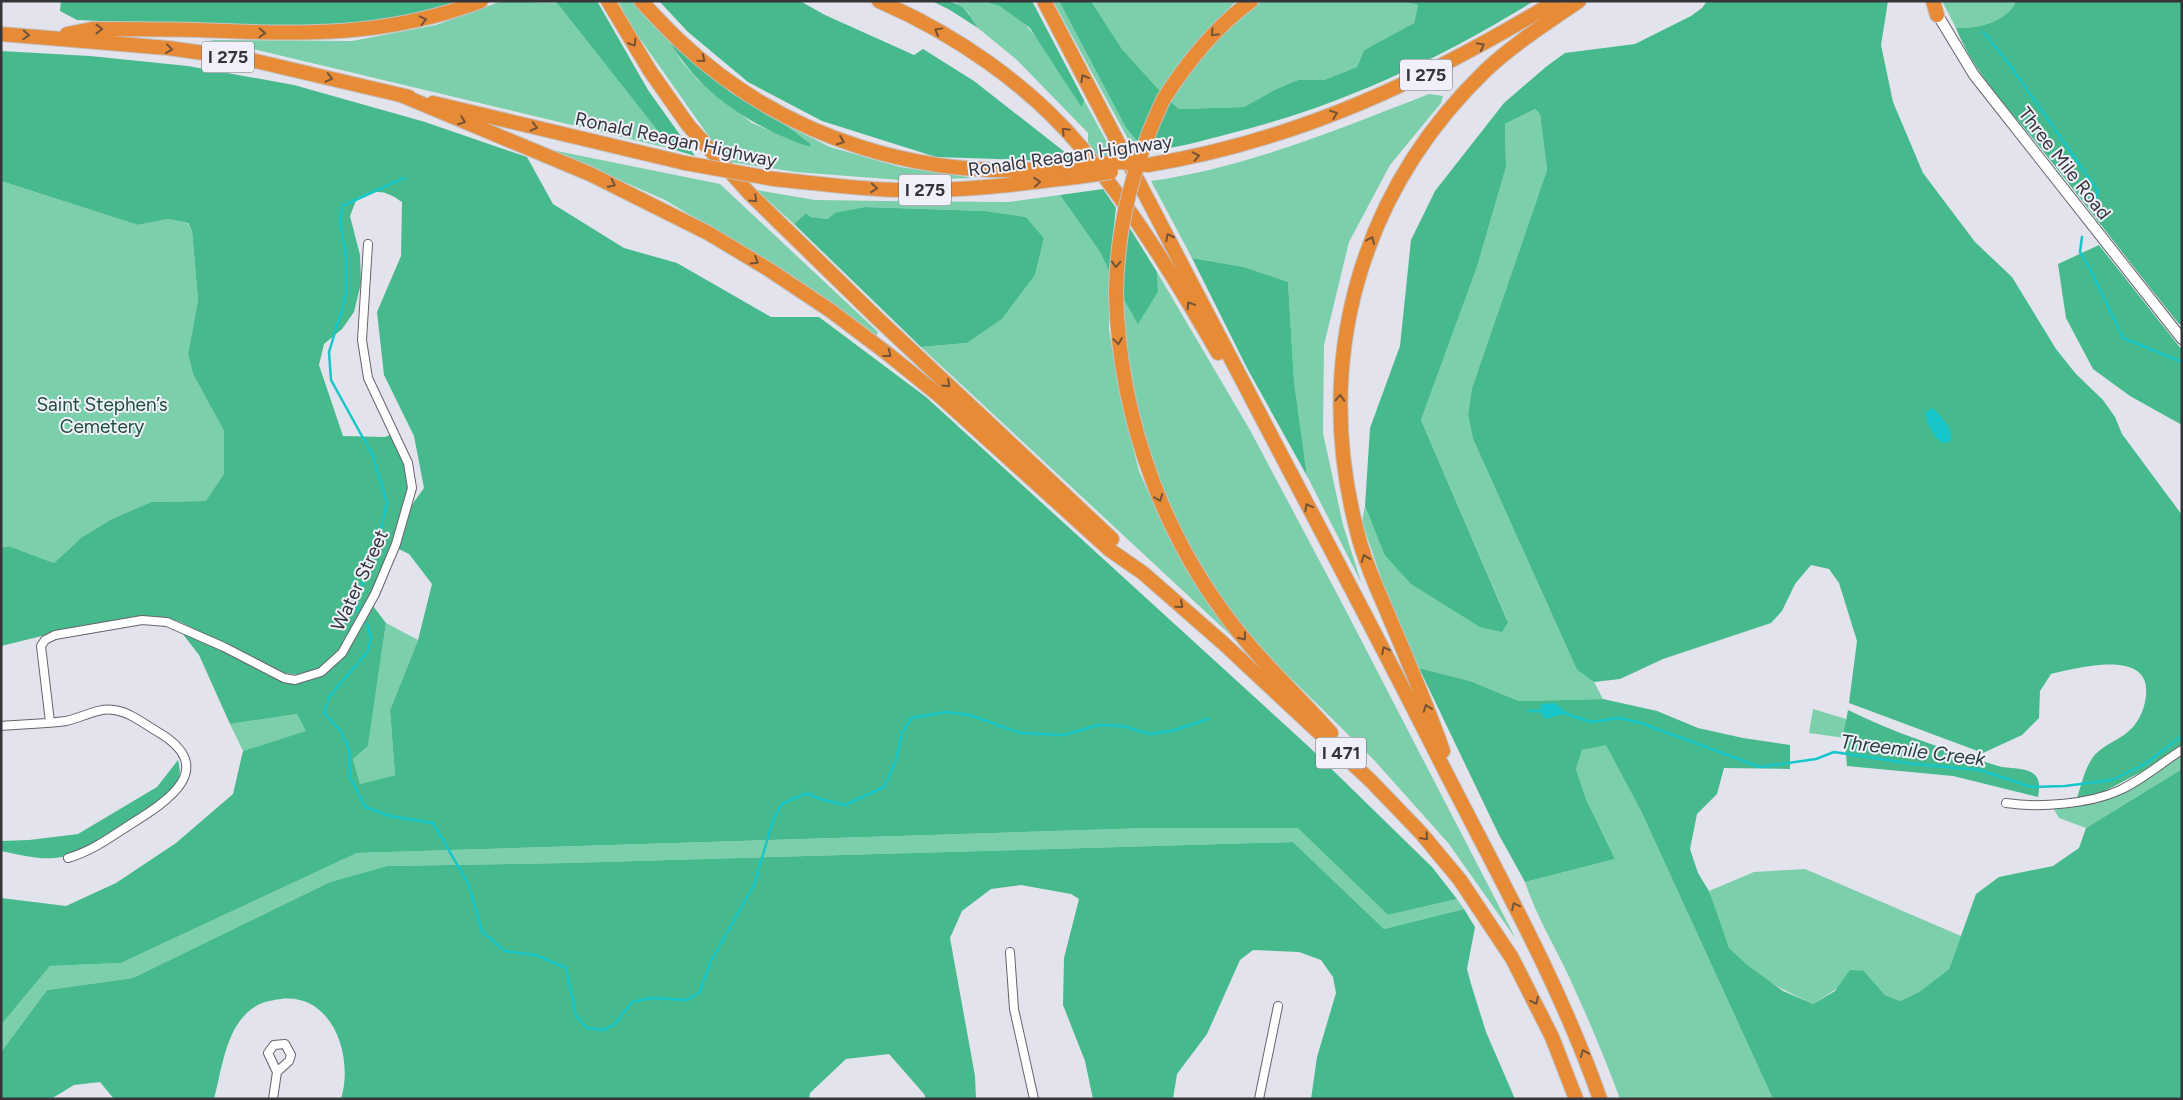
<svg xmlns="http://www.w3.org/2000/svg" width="2183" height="1100" viewBox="0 0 2183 1100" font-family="Figtree,sans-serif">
  <rect width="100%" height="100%" fill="#e3e3ed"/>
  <path fill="#7bcfaa" d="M502,1L557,3L672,149L249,48L209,40L352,41L436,25Z
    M618,1H633L670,42L682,62L698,80L752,123L810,147L811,144L784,124L830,147L900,167L975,178L900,180L796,172L730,162L722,155L631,26Z
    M954,1C969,1 986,0 1000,6C1036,23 1061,75 1082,108L1084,100L1115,157L1100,160L1088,142V133L1017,60L978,28L968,12Z
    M1053,1H1059L1126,128L1138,142L1134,150Z
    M1091,1H1236L1195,43L1160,91L1122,49Z
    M1262,1H1401L1418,5L1414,23L1364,50L1357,67L1324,80H1298L1274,90L1244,107L1179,109L1169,100L1200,58L1252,7Z
    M1942,1H2016C2008,22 1976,29 1956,28Z
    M1429,94L1443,96L1441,103L1390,165L1349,242L1324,345L1323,433L1343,525L1361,582L1307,476L1294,381L1288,282L1244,267L1192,258L1151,181C1248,167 1339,129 1429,94Z
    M1535,109L1540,114L1547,170L1472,388L1468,415L1473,439L1577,670L1594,682L1603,699L1519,701L1470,681L1419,668L1389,601L1362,522L1365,506L1384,554L1508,621L1421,420L1477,267L1506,167L1505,124Z
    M552,150L720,184L878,332L876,337L766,260L665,200Z
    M1,181L138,225L168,219L187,223L192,231L198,300L188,354L193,374L224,431V474L207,501L151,502L112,519L82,537L54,563L9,546L1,548Z
    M756,190L815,200L884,201L1008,202L1060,195L1100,252L1109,271V330L1122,404L1139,471L1164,527L1196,585L1238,642L921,347L967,343L1002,319L1035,275L1044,238L1026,217L985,211L865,207L828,219L811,217L806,213L794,224Z
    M1157,272L1250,430L1344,607L1516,939L1449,844L1374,760L1258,646L1208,580L1163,497L1138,424L1123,339L1120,293L1138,323L1158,292Z
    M386,623L418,640L390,710L395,775L360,784L353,759L368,746Z
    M1813,709L1846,719L1845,738L1809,733Z
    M297,714L307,731L243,751L230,724Z
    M1606,744L1641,811L1773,1099H1620C1605,1058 1588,1018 1570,979C1555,946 1536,916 1525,882L1615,859L1586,799L1576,769L1582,750Z
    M2182,754V769L2086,828L2059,818L2052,806L2096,801L2124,793Z
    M1149,828H1299L1388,915L1457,899L1464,909L1384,929L1293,842L567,863L387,866L330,882L133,978L47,990L1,1052V1025L50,966L121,963L357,853Z
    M1805,869L1961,936L1949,969L1919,992L1900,1001L1885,995L1864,971L1813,1004C1791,994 1740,969 1728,946C1720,929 1715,909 1709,891L1754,872Z"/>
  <path fill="#46ba8d" d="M61,1H467L366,25L273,29L77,20L60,11Z
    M553,1H597L648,90L695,156L672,149L557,3Z
    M659,1H800L825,15L914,55L923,49L974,81L1066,153L1083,162L936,157L822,121L748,82L688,32Z
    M932,1C960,1 963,4 978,28L950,10Z
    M983,1H1032L1084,100L1082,108L1030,28L1000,6Z
    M1059,1H1091L1122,49L1160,91L1138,142L1126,128Z
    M1401,1H1534C1438,60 1338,107 1228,134C1201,141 1174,149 1146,151L1169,100L1179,109L1244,107L1274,90L1298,80H1324L1357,67L1364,50L1414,23L1418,5Z
    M1707,1H1888L1881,45L1893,102L1923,173L1975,242L2012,277L2056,349L2076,374L2103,400L2115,417L2122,434L2182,515V747L2145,770L2099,794L2077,798C2081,786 2084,772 2090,762C2099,745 2118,742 2131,729C2140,720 2145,707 2146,695C2151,647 2075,669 2051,674L2040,691L2039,718L2022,735L1983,753L1849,703L1857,641L1839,583L1829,569L1811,565L1795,584L1782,611L1771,623L1663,659L1620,679L1594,682L1577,670L1473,439L1468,415L1472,388L1547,170L1540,114L1535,109L1505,124L1506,167L1477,267L1421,420L1508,622L1502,632L1480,627L1411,584L1384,554L1365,506L1370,428L1400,346L1411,240L1435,191L1504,103L1547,66L1565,53L1635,44L1691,16L1702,8Z
    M2016,1H2182V324H2179C2133,267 2089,209 2043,151C2013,113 1974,74 1956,28C1976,29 2008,22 2016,1Z
    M670,42L730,92L784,124L811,144L810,147C754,128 700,94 670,42Z
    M1,51L90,56L188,66L294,85L425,122L527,157L553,204L624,248L677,263L771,317H819L926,397L1308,746L1432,867L1457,899L1388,915L1298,828H1149L357,853L121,963L50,966L1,1025V898L66,906L116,883L176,843L233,794L243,751L306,731L297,714L230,724L199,655L179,629L250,663L276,679L297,684L317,678L342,660L373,606L386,623L368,746L353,759L360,784L395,775L390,710L418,640L432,584L409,554L397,548L411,506L424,488L414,436L384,375L377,312L401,256L402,202C385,190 377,189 357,198L350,216L360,255L361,283L354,312L342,329L324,344L319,365L343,436L385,437L392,434C399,449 410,467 408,484C403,526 353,660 310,673C300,676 290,674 281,672L178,621L154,616L46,635L1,646V548L9,546L54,563L82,537L112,519L151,502L206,501L224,474V431L193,374L188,354L198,300L192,231L188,223L168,219L138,225L1,181Z
    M1103,189L1116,208L1109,271L1100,252L1060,195Z
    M865,207L985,211L1026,217L1044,238L1035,275L1002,319L967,343L921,347L794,224L806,213L811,217L828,219L835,213Z
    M1126,222L1157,272L1158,292L1138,324L1120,293Z
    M2099,245L2182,350V425L2130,396L2093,369L2066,318L2058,264Z
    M1192,258L1244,267L1288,282L1294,381L1307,476L1247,368Z
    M1419,668L1470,681L1519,701L1603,699L1657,711L1698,728L1743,738L1790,745V769L1724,768L1717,794L1697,814L1690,849L1698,873L1709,891L1729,948L1747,965L1783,991L1813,1004L1835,991L1850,970L1864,971L1885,995L1900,1001L1919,992L1949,969L1976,894L1999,877L2053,866L2079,848L2086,828L2182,769V1099H1773L1641,811L1606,745L1582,750L1576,769L1586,799L1615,859L1525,882L1499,835Z
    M1848,710C1896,734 1948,750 1998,766C2009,769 2027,767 2035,775C2041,781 2039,790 2038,797L1953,776L1847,766L1844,731Z
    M178,760C180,769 181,775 177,783C168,804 85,852 62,857C41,861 22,855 1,851V841L29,840L78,834L157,787Z
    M1293,842L1384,929L1464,909L1475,927L1467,969L1471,984L1486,1032L1515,1099H1311L1317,1057L1336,993L1333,977L1321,960L1299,952L1253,950L1240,960L1207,1034L1177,1074L1173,1099H1093L1085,1061L1063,1005L1064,958L1079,899L1071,894L1021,885L991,889L962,911L950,938L975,1076L976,1099H926L924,1094L889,1054L846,1059L810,1093L809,1099H341C354,1057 333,993 281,999C265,1001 255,1004 244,1016C225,1036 221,1073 214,1099H114L100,1082L74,1085L51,1099H1V1052L47,990L133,978L330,882L387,866L567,863Z"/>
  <path fill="#17c6c8" d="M1931,408L1934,409C1941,417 1956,431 1949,442L1942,443C1933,436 1927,424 1925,413Z
    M1554,703L1565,711L1564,714L1546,719L1541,714L1540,707L1542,704Z"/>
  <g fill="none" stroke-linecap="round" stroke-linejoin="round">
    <path stroke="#17c6c8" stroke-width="2.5" d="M1983,32L2007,61L2098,191L2093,206
      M2082,237L2080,252L2089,267L2123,338L2182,362
      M359,613L356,600L378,544L387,503L373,456L331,380L329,352L346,296V254L340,222L342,206L404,178
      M367,623L371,638L368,651L329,697L324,713L340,730L349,749L350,777L365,807L390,816L433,823L469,885L482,932L505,951L536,955L566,968L576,1016L587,1028L604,1030L614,1025L632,1002L652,998L687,1000L699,993L712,959L754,885L773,820L782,804L807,793L820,799L845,805L884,787L896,760L902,733L911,718L947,712L969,715L1021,733L1064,735L1099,725L1123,726L1150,734L1172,731L1208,719
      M1529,711H1543
      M1561,712L1591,722L1620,718L1641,723L1760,767L1816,759L1834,752L1914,764L1980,770L2032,787L2065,786L2112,780L2145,764L2182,736"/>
    <g stroke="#64646d" stroke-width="10">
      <path id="minor" d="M50,722L41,646L45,640L55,635L142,620L167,622L224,647L284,678L295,680L321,672L342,653L375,594L396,544L412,488L408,463L368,378L362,340L368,244
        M1,726C23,724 45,724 66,721C81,718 99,707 114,710C130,712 144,724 158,732C219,768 168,801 131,824C111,837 92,851 68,858
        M2006,803C2039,808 2090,804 2120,790C2142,780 2161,763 2182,750
        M1010,952L1014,1009L1034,1099
        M273,1099L277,1072L289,1061L291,1055L285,1044L274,1045L268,1053L277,1072
        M1259,1099L1278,1006"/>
    </g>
    <g stroke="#64646d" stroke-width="12">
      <path id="tertiary" d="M1934,9L1974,75L2182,339"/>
    </g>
    <g stroke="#c2c2c4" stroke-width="16">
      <path id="motorway" d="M608,1L650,71L688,125L750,194L877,318L1112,539
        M641,1C654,15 667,29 681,42C785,140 928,183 1069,167
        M879,1C955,34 1028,84 1081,147C1134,211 1177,282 1218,353
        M1044,1C1122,149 1199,297 1276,445C1329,546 1382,646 1433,747C1491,863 1557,976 1600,1099
        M1933,1L1937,15
        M1,34L168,48L247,59L409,97
        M67,34L92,29C127,29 163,29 198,30C300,34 384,38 481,1
        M401,95L590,174L708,233L768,269L831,311L888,354L941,397L1110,550L1143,573L1223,643L1371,781L1421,833L1460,880L1512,958L1552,1037L1576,1099
        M1163,100C1187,62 1214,28 1251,1
        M433,103L685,163
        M1148,165C1299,140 1426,80 1556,1
        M774,179C815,183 857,189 899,190C959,192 1018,184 1077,177
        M1116,293C1119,421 1166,549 1251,647C1276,676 1305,703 1331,733
        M1443,751C1426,702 1405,655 1385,607C1375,584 1364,560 1358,535C1312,363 1358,194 1486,70C1514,44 1548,22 1579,1"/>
    </g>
    <use href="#minor" stroke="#fff" stroke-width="8"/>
    <use href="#tertiary" stroke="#fff" stroke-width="10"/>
    <use href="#motorway" stroke="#e78b36" stroke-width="14"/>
    <g stroke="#c2c2c4" stroke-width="16" stroke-linecap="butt">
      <path id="motorway-bridge" d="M685,163L774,179
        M1069,167L1120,162L1148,165
        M1077,177L1111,172
        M1116,293C1117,223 1134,163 1163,100"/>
    </g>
    <use href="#motorway-bridge" stroke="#e78b36" stroke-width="14"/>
  </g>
  <defs><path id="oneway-chevron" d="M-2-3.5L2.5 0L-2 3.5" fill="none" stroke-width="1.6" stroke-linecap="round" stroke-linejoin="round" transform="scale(1.25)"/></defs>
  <g stroke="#735338">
    <use href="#oneway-chevron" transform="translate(423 20) rotate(-14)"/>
    <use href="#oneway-chevron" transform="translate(99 29)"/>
    <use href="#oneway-chevron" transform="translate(938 31) rotate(-151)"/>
    <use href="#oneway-chevron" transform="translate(262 33) rotate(2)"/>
    <use href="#oneway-chevron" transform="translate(1214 33) rotate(133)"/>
    <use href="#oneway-chevron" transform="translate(26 35) rotate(3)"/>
    <use href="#oneway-chevron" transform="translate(633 43) rotate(58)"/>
    <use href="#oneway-chevron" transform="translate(1481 46) rotate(-28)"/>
    <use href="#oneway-chevron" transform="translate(169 49) rotate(7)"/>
    <use href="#oneway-chevron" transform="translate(702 59) rotate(39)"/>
    <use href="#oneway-chevron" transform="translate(329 78) rotate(14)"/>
    <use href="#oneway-chevron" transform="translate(1084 78) rotate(-119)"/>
    <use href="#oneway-chevron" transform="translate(1334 114) rotate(-21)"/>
    <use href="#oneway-chevron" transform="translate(462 121) rotate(21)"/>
    <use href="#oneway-chevron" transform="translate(534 127) rotate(14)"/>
    <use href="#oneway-chevron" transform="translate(1065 131) rotate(-135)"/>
    <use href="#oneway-chevron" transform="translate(841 141) rotate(21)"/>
    <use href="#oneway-chevron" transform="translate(1196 156) rotate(-13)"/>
    <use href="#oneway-chevron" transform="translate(1037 182) rotate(-6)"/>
    <use href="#oneway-chevron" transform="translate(612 184) rotate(26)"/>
    <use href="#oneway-chevron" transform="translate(874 188) rotate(4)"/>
    <use href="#oneway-chevron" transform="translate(754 199) rotate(44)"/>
    <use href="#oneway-chevron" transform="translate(1169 237) rotate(-117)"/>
    <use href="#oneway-chevron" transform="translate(1371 240) rotate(-67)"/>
    <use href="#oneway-chevron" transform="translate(755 261) rotate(32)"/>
    <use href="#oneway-chevron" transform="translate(1116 264) rotate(93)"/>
    <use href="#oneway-chevron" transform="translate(1190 305) rotate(-121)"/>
    <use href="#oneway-chevron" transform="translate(1118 341) rotate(82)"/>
    <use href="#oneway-chevron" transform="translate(888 354) rotate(38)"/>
    <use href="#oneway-chevron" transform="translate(947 384) rotate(43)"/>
    <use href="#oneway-chevron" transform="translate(1340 398) rotate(-88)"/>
    <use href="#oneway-chevron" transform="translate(1159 498) rotate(69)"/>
    <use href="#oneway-chevron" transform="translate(1308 507) rotate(-118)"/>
    <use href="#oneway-chevron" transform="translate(1365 558) rotate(-110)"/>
    <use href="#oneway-chevron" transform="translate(1180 605) rotate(41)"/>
    <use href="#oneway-chevron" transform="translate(1243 637) rotate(52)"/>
    <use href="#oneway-chevron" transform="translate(1385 650) rotate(-117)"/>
    <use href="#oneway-chevron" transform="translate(1427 708) rotate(-110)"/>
    <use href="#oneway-chevron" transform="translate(1425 837) rotate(48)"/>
    <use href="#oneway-chevron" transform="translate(1515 906) rotate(-116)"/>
    <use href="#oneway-chevron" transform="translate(1535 1001) rotate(64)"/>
    <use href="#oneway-chevron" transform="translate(1584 1053) rotate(-112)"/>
  </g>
  <g text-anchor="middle" stroke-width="4" stroke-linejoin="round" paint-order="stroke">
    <g fill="#f0f0fa" stroke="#6d6d73" stroke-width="1">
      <rect x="202" y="41.5" width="52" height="31" rx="4"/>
      <rect x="1400" y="59.5" width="52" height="31" rx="4"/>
      <rect x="899" y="174.5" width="52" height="31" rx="4"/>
      <rect x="1316" y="737.5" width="50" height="31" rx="4"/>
    </g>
    <g font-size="18" font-weight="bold" fill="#353539">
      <text x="228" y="63">I 275</text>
      <text x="1426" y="81">I 275</text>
      <text x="925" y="196">I 275</text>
      <text x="1341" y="759">I 471</text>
    </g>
    <g font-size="19" fill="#353539" stroke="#f0f0fa">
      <text transform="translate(676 139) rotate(12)" y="7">Ronald Reagan Highway</text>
      <text transform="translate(1070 155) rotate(-8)" y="7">Ronald Reagan Highway</text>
      <text transform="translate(2065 163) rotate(52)" y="7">Three Mile Road</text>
      <text transform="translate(359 580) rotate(-65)" y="7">Water Street</text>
    </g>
    <g font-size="19" fill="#1d4d3a" stroke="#f0f0fa">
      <text x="102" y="411">Saint Stephen’s<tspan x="102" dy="22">Cemetery</tspan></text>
    </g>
    <g font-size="20" font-style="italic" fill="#253e3e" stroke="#f0f0fa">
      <text transform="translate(1913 750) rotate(7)" y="7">Threemile Creek</text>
    </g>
  </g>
  <rect width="2183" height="1100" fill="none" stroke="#353539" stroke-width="5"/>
</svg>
